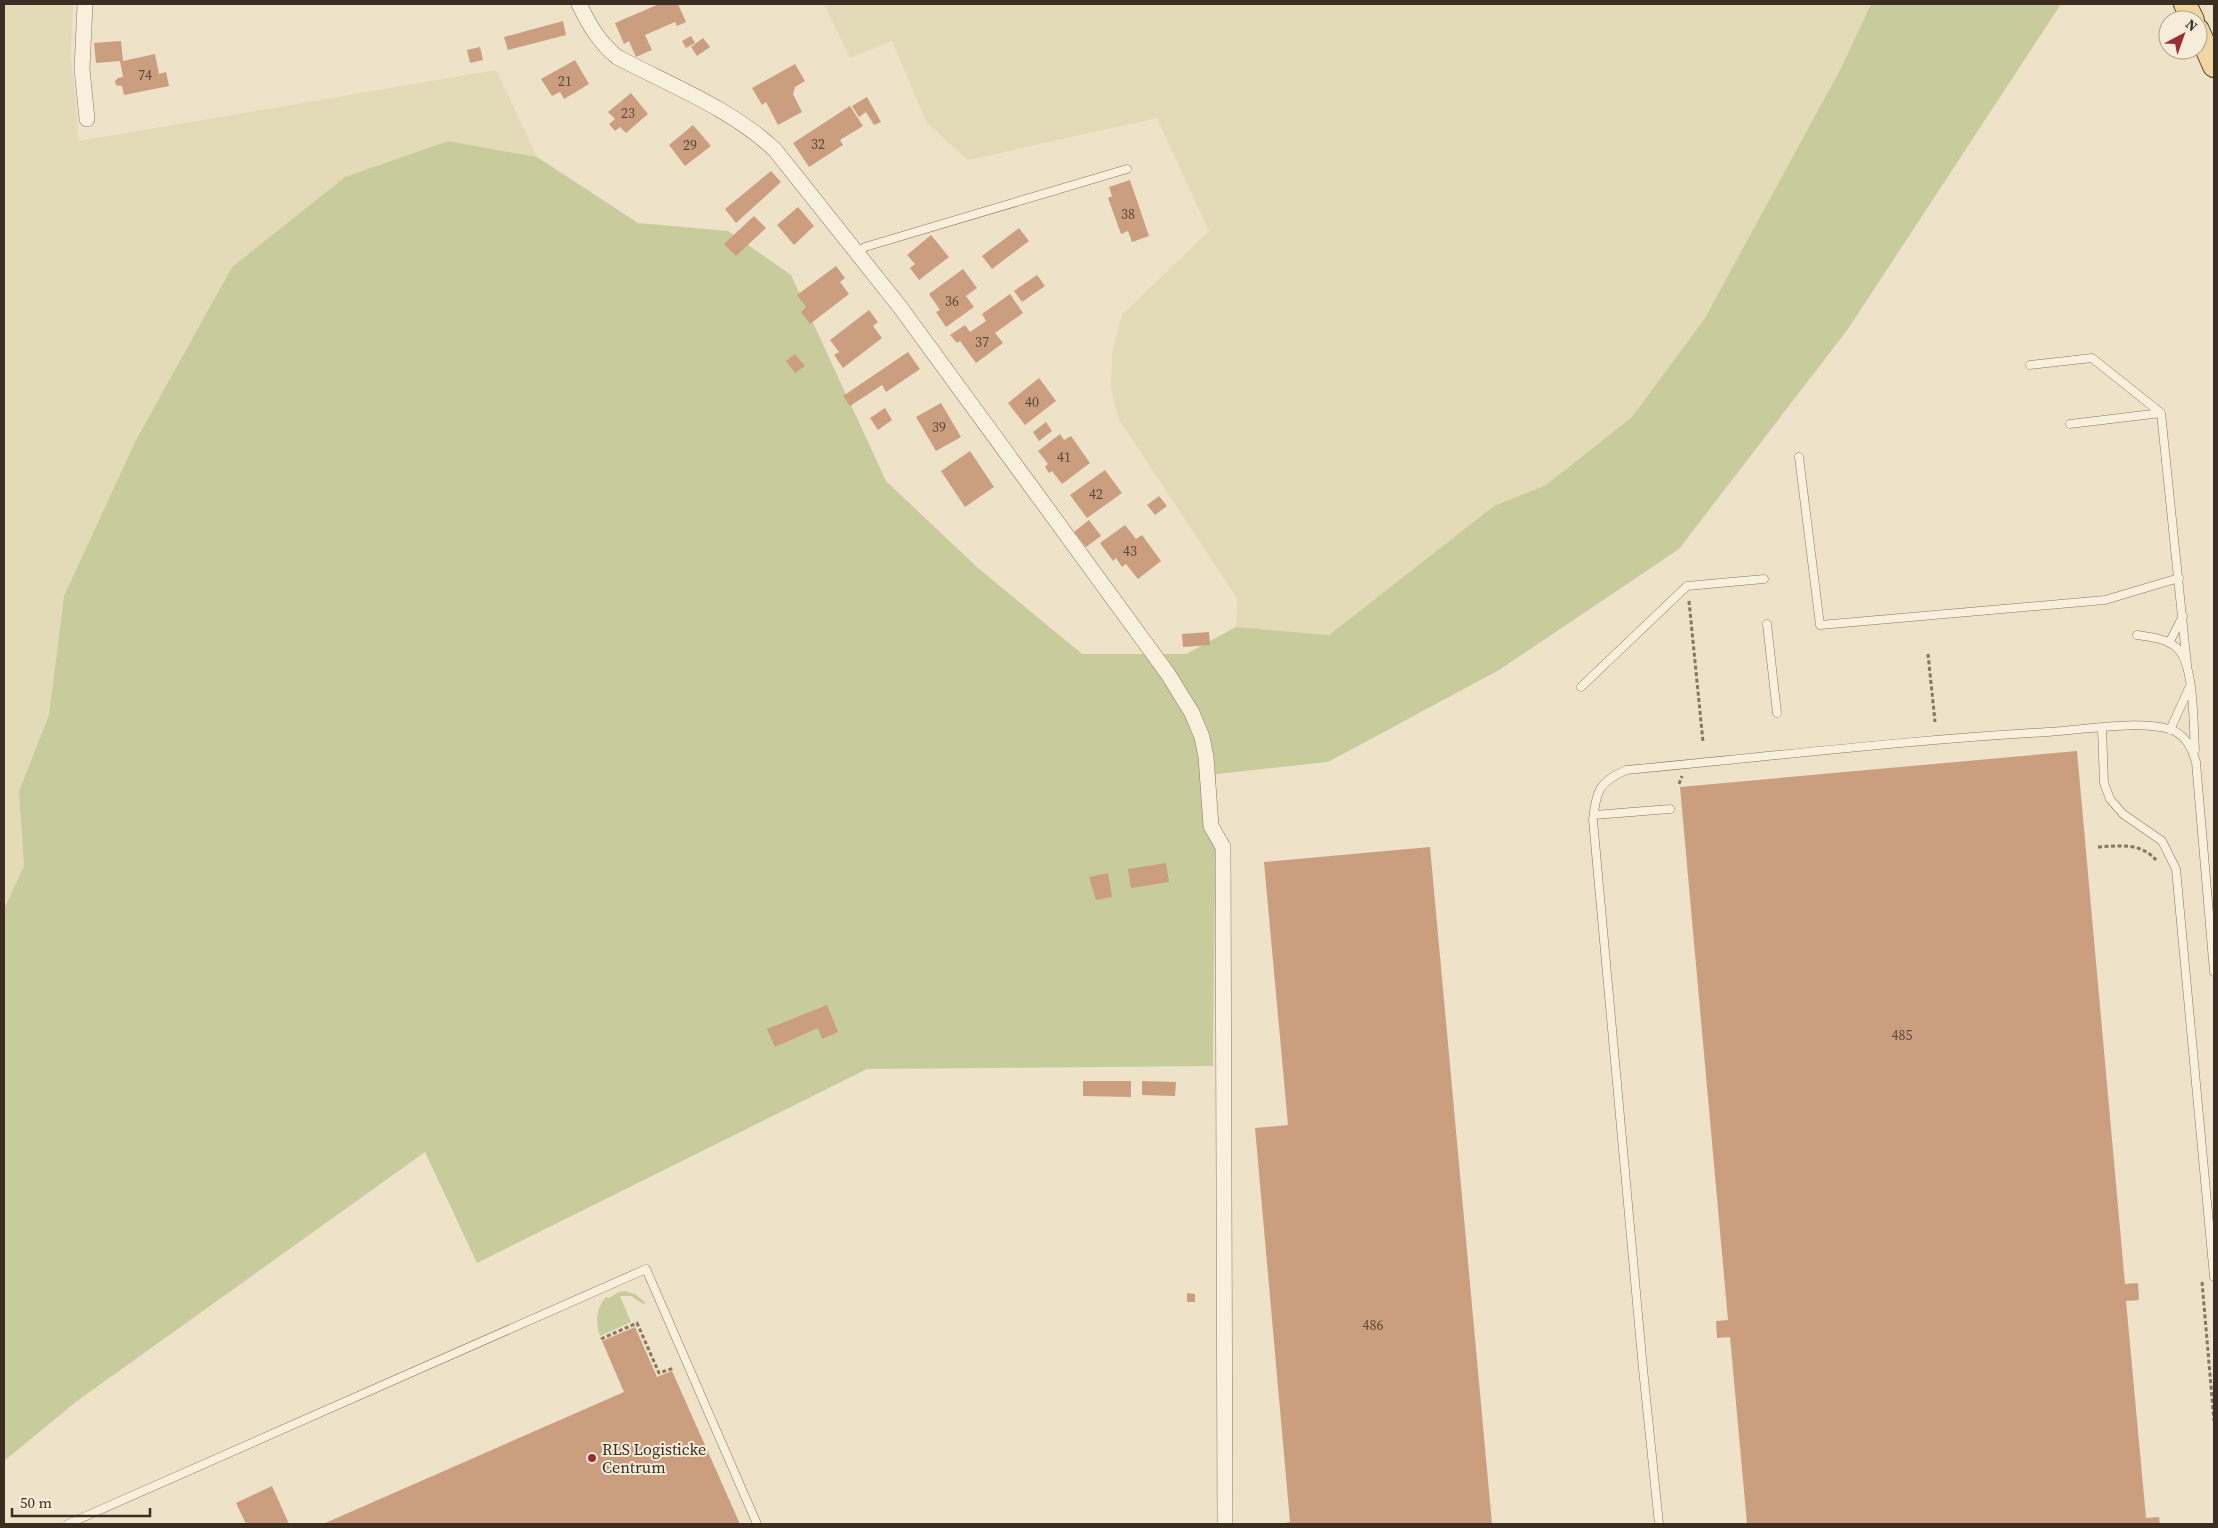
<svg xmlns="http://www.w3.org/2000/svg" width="2218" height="1528" viewBox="0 0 2218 1528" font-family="'Source Serif 4',serif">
  <rect width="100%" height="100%" fill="#eee2c9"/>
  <path fill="#e3dbb7" d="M4,4H73L71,55L79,141L496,70L537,157L448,141L345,177L232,267L136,440L64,596L49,715L19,791L24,866L4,909Z
    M824,4H1871L1841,68L1705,318L1632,417L1546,485L1494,506L1329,635L1236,627L1237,598L1118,418L1111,388L1112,353L1122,315L1209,231L1157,118L968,160L927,123L892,41L850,58Z"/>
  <path fill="#c8cc9d" d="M1871,4H2061L1848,329L1679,549L1499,670L1328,762L1216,774L1213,1066L867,1069L477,1263L425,1152L77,1401L4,1461V909L24,866L19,791L49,715L64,596L136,440L232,267L345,177L448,141L537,157L638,223L728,231L791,275L886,481L978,568L1082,654H1186L1236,627L1329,635L1494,506L1546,485L1632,417L1705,318L1841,68Z
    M625,1291L635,1294L646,1303L643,1304L631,1296H620L631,1322L600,1336C595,1321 596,1309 606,1297L609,1298L619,1292Z"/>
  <path fill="#cb9e80" d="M659,4H678L686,22L677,26L675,22L645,35L652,50L636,57L629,41L624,44L615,23Z
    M563,21L566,35L508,50L504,37Z
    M691,36L695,43L686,48L682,41Z
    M703,38L710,47L697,56L691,47Z
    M121,41L123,61L155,54L159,74L166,72L169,86L124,95L122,86L116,85L115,81L118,78L123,77L120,61L96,63L94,43Z
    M480,47L483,60L470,63L467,50Z
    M575,60L589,84L564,99L560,92L552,96L541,79Z
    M795,64L805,81L795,87L793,94L802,112L778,125L766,102L762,105L752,88Z
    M631,93L648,114L626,133L620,127L615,131L609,124L615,119L608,112Z
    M867,97L881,122L874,125L866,112L859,117L852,106Z
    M850,106L863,126L840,140L843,145L809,167L793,143Z
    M693,125L711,146L685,166L669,145Z
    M771,171L781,182L736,223L725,209Z
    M1130,180L1149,236L1132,242L1128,231L1121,234L1108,198L1112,196L1109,187Z
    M798,207L814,226L794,245L777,225Z
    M754,216L766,228L736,256L724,244Z
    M1019,228L1029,241L992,269L982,256Z
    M931,235L949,257L919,280L910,268L915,264L907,255Z
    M836,266L845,278L840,282L849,294L810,324L801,312L806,307L797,295Z
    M963,269L977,288L966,296L974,307L946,327L936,312L940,310L929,294Z
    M1037,275L1045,286L1022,302L1014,291Z
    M1010,294L1023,313L995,333L1003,343L976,363L960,341L957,343L950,335L965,325L970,332L986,321L982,314Z
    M869,310L878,322L873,326L882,338L843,368L834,355L839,352L830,340Z
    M908,352L920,369L886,392L882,385L850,406L843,396Z
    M795,354L805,366L795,373L786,361Z
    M1039,378L1056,401L1025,425L1008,403Z
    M941,403L961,437L936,451L916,417Z
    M885,408L892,420L878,430L870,418Z
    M1046,422L1052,431L1039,441L1033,432Z
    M1060,434L1064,440L1071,436L1090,463L1062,484L1052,471L1049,473L1045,467L1048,464L1038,451Z
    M970,451L994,487L965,507L941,471Z
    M1105,470L1122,493L1087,518L1070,495Z
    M1159,496L1167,506L1155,515L1147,505Z
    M1089,520L1101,536L1086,547L1074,532Z
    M1125,525L1136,539L1142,535L1161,561L1138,579L1126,564L1122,567L1116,558L1113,561L1100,543Z
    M1209,632L1210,645L1183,647L1182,634Z
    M2077,751L2125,1284L2138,1283L2139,1300L2126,1301L2146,1518L2159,1517L2160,1524H1747L1730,1337L1717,1338L1716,1321L1728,1320L1680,787Z
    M1430,847L1492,1524H1279L1290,1522L1255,1128L1288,1125L1264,862Z
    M1166,863L1169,882L1131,888L1128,869Z
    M1108,873L1112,897L1096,900L1089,877Z
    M827,1005L838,1032L822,1039L818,1028L775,1047L767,1029Z
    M1083,1081H1131V1097L1083,1096Z
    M1142,1081L1176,1082L1175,1096L1142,1095Z
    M1187,1293L1195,1294V1302H1187Z
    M635,1327L657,1377L672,1371L740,1524H323L624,1392L602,1341Z
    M272,1486L289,1524H246L236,1503Z"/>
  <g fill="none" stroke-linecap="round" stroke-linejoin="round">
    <g stroke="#8a755e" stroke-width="9">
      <path id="lane" d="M858,253L865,247L1127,169
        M2030,365L2092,358L2161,413
        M2070,424L2161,413L2187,665
        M1799,457L1820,625L2105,600L2179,578
        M1767,624L1777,713
        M2137,635C2150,637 2166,638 2177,648C2195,665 2193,725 2195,750
        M2169,643L2183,616
        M1581,687L1687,586L1764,579
        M2102,728L2104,783L2110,799L2123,814L2162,841L2176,869L2214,1277
        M2170,730L2189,688
        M1594,815L1670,809
        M68,1524L646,1269L757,1524
        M1659,1524L1643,1369L1593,820C1596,791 1599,782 1626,770C1766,757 1907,740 2048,732C2081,730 2138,720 2169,729C2185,734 2191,746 2196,762L2214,972"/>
    </g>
    <g stroke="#8a755e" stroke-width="16">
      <path id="street" d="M85,4L82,69L87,119
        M579,4C589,25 599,42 617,57C670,85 732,109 775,150L900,307L1168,674L1192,713L1202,737L1206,757L1211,826L1223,847L1225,1524"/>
    </g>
    <g stroke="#584332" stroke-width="24">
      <path id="primary" d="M2185,4L2193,20
        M2198,30L2214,66"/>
    </g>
    <path stroke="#8a755e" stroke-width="3" stroke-dasharray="4 2.5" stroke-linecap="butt" d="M1689,601L1703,742
      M1928,654L1935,722
      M1679,784L1682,776
      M2098,847C2119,846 2140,842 2156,860
      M2202,1282L2214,1421
      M601,1339L637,1323L659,1373L674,1368"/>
    <use href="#lane" stroke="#f8f0dd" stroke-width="8"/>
    <use href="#street" stroke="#f8f0dd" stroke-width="15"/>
    <use href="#primary" stroke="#efd6a3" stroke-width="22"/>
  </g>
  <circle fill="#982f32" stroke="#f5edd9" stroke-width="2" cx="592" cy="1458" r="5"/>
  <g text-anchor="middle" stroke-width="4" stroke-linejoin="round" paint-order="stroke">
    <g font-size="14" fill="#5f4939">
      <text x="145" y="80">74</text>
      <text x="565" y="86">21</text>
      <text x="628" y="118">23</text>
      <text x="818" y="149">32</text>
      <text x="690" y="150">29</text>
      <text x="1128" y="219">38</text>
      <text x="952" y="306">36</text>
      <text x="982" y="347">37</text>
      <text x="1032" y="407">40</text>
      <text x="939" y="432">39</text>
      <text x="1064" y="462">41</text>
      <text x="1096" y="499">42</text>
      <text x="1130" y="556">43</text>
      <text x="1902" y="1040">485</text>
      <text x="1373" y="1330">486</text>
    </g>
    <g font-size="16" fill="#3b2d21" stroke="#f5edd9" text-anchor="start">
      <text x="602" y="1455">RLS Logisticke<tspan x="602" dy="18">Centrum</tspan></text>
    </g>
  </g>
  <rect width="2218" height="1528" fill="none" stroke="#3b2d21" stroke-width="10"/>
  <g transform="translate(2183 35) rotate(41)"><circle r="24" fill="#f5edd9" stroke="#aba08f"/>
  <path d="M0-4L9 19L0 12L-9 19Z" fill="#982f32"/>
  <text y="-8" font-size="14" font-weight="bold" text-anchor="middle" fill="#3b2d21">N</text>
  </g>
  <path d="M12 1508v8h138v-8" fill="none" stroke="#3b2d21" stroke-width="2.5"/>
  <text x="20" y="1508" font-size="15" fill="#3b2d21" stroke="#f5edd9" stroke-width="4" paint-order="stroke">50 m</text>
</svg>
